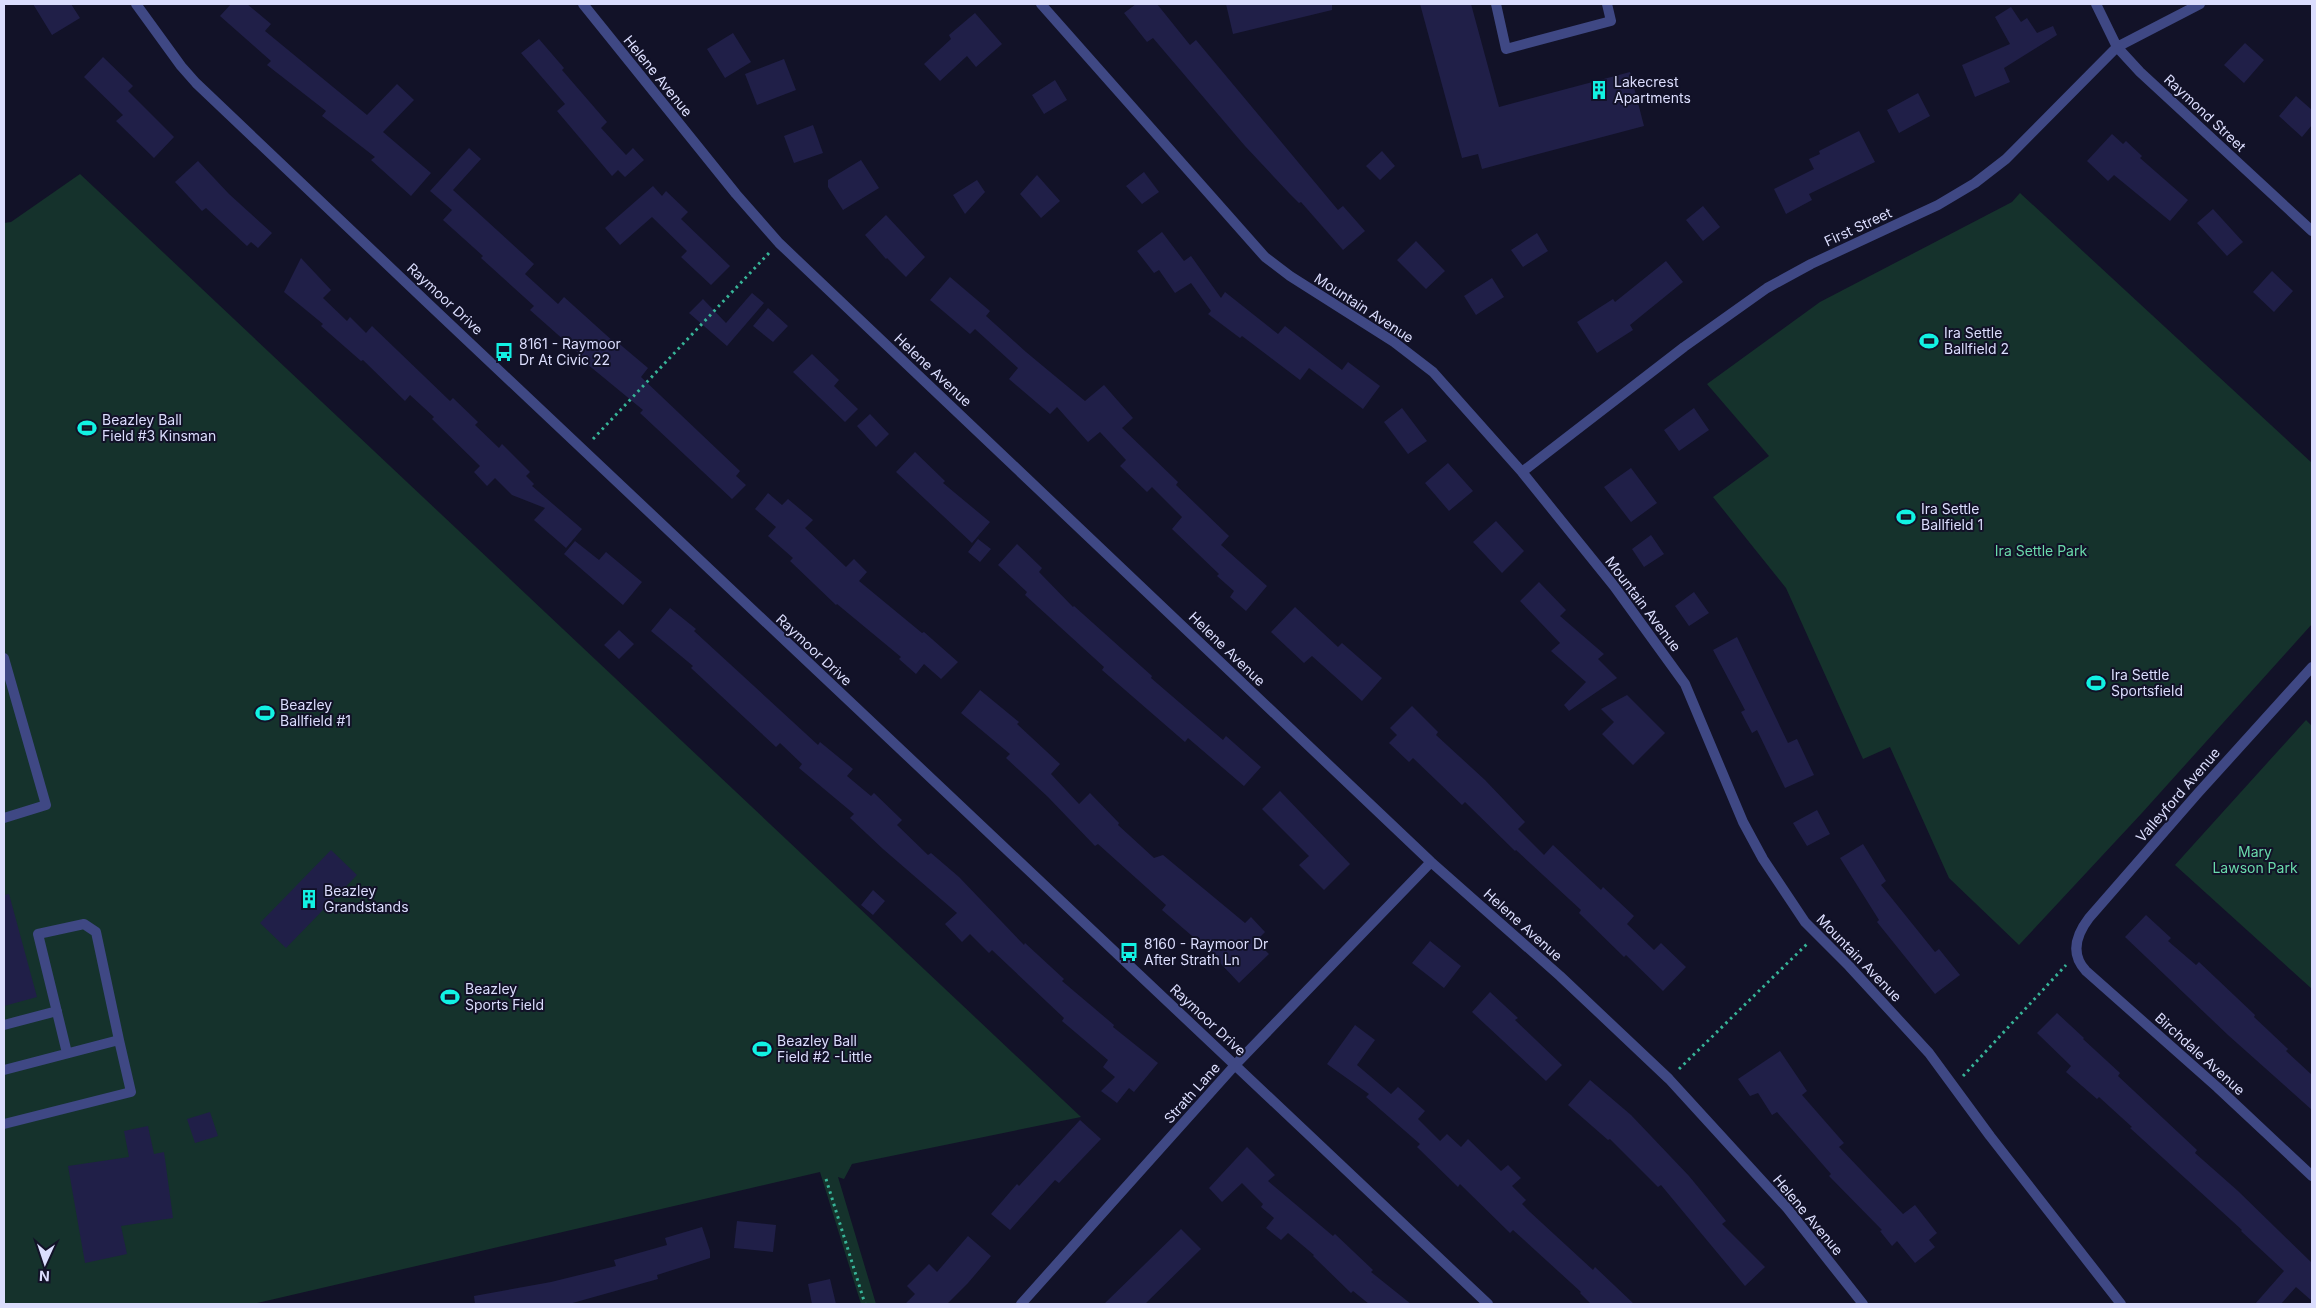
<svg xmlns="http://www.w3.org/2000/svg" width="2316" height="1308" viewBox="0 0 2316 1308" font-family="Inter,sans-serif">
  <rect width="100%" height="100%" fill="#121228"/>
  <path fill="#15322c" d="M80,174L1081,1117L852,1164L844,1179L838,1177L876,1304H861L820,1172L253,1304H4V223L11,222Z
    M2020,193L2312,463V624L2141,814L2019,945L1949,878L1890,747L1863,759L1786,588L1713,497L1769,456L1707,384L1820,302L2012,202Z
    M2306,720L2312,726V989L2175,865Z"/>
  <path fill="#201f48" d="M33,4H71L80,18L52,35Z
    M231,4H247L271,24L265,31L367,115L397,84L414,100L383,132L431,173L411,196L371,160L375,157L322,116L326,111L267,65L271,61L220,16Z
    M1136,4H1157L1190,45L1196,40L1338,210L1343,206L1365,231L1343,250L1301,202L1299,203L1289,193L1245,146L1153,38L1147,42L1124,13Z
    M1226,4H1332V10L1233,34Z
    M1420,4H1471L1499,107L1630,72L1644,126L1482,169L1478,154L1462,158Z
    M2011,7L2021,22L2027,18L2037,33L2053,26L2057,35L2004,68L2010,82L1975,97L1962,65L2010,44L1995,17Z
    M975,13L1002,44L976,67L967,56L940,81L924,64L951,39L949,35Z
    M733,33L751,62L725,78L707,49Z
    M539,39L564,68L562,70L607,122L601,128L626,155L633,148L644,160L625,177L618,170L612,176L557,111L565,104L521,53Z
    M2245,43L2264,60L2244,83L2224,65Z
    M103,57L133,86L128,91L174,137L154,158L116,121L123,115L84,77Z
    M784,59L796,90L757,105L745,74Z
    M1055,80L1067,100L1044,114L1032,95Z
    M1918,93L1930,116L1899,133L1887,110Z
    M2296,96L2312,110V125L2302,137L2279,116Z
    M813,125L823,153L794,163L784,136Z
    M1859,131L1875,162L1809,194L1812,200L1786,214L1774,189L1814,169L1809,159L1820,154L1819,151Z
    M2112,134L2123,144L2126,141L2142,156L2140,158L2188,200L2170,221L2114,175L2108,181L2087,161Z
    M469,148L481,159L453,190L534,264L525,274L558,304L564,297L615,343L616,341L648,368L641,377L740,471L736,476L746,485L732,499L640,413L643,410L581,359L583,357L530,310L534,306L481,258L483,256L443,220L452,210L430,191Z
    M1382,151L1395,166L1380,180L1366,166Z
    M861,160L879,188L843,210L828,187V180Z
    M198,161L229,194L272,233L258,248L251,242L247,246L206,208L202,211L175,182Z
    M1144,172L1159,192L1142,204L1126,186Z
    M1037,175L1060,201L1041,218L1020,194Z
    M977,180L985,192L965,214L953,195Z
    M653,186L662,196L666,191L688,212L681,219L730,266L711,285L681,257L687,251L652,217L620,245L605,228Z
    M1703,206L1720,227L1703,241L1686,220Z
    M2213,209L2243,242L2227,256L2197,223Z
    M886,215L925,257L906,277L887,258L886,259L865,235Z
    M1162,232L1184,261L1191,256L1221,298L1225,292L1278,334L1285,326L1342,370L1348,362L1380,386L1363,409L1309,368L1300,380L1242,336L1240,338L1208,314L1211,311L1191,283L1175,293L1159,270L1154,273L1137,251Z
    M1537,233L1548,251L1523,267L1511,250Z
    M1416,241L1445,271L1426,289L1397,260Z
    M301,258L331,290L323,298L347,321L350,317L366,333L372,326L450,401L453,398L478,422L475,425L499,448L502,444L530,472L526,476L534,484L532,486L582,529L566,548L534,520L545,508L512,495L495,478L487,486L474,472L480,466L432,419L434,417L410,395L405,401L363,360L361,361L321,326L323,324L284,292Z
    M1666,261L1683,282L1630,325L1633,330L1597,353L1577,322L1613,299L1615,302Z
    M2272,271L2293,291L2274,312L2253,292Z
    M950,277L990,311L986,316L1026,352L1085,401L1104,385L1133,418L1122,428L1178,482L1176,485L1229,536L1221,545L1267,586L1246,611L1230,597L1234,591L1217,576L1219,574L1172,529L1182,517L1152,487L1147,492L1120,466L1126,460L1100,432L1088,442L1057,407L1050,414L1009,379L1018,368L975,329L970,334L930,300Z
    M1492,278L1504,297L1476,315L1464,296Z
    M752,293L764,303L727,346L689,313L703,299L726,323Z
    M768,308L788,326L773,342L753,326Z
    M812,354L839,380L834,386L858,409L845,422L793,372Z
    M1402,408L1427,441L1408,454L1384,422Z
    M1694,408L1709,430L1679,451L1664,430Z
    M870,414L889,434L876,447L857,426Z
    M915,452L945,481L943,483L990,522L972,543L896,472Z
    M1448,463L1473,491L1449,511L1425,483Z
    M1631,468L1657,503L1631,522L1604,487Z
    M768,493L782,505L788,499L813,520L805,528L846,567L854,559L867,572L859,581L922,633L924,632L958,662L941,679L924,664L916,674L899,659L901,657L837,604L836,605L790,561L793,558L768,536L776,527L755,509Z
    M1496,521L1524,551L1502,573L1473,542Z
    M1651,535L1664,554L1644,567L1632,549Z
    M978,539L991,549L980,562L968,552Z
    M575,541L599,560L606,552L642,582L623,605L564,554Z
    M1017,544L1042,568L1039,572L1073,607L1074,606L1152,676L1151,678L1223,740L1226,736L1261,767L1244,786L1188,738L1185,742L1102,670L1104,667L1025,595L1027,592L998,565Z
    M1539,582L1566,610L1560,616L1604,654L1598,659L1617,678L1569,711L1564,705L1586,682L1551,651L1560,643L1520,601Z
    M1694,592L1709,613L1689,626L1675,606Z
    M1295,607L1338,647L1342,643L1382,678L1362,701L1312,656L1304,663L1271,632Z
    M670,608L696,629L694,631L818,745L820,742L853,769L847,776L871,796L874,793L902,820L897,825L928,855L931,853L959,877L1024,945L1025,943L1064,979L1062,981L1114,1025L1113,1027L1158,1063L1134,1092L1129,1088L1117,1103L1101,1091L1115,1077L1103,1067L1108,1060L1062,1021L1064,1018L992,950L989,953L970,934L962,942L945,924L957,913L883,849L850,818L854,814L799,768L802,764L780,743L776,747L691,668L693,666L651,631Z
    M619,630L634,644L619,659L604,645Z
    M1737,637L1788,743L1797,739L1814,775L1785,788L1757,730L1752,733L1741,712L1745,710L1713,650Z
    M980,690L1019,722L1017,724L1060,764L1051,774L1079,804L1090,793L1119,823L1118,825L1154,858L1163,855L1245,923L1251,917L1265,932L1256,941L1269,954L1239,983L1206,948L1162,910L1166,905L1098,844L1095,846L1048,797L1006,758L1010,754L961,713Z
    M1627,695L1665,733L1633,765L1602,734L1614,722L1601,709Z
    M1412,706L1438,732L1436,735L1485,780L1525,822L1518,829L1544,855L1553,845L1601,890L1603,887L1634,916L1627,924L1654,950L1661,943L1686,967L1663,991L1626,955L1624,957L1579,913L1581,910L1516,850L1515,851L1465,802L1462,805L1413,758L1409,762L1389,743L1397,735L1390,728Z
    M1280,791L1350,864L1324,890L1299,865L1309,856L1262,809Z
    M1817,810L1830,834L1807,846L1793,823Z
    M1863,844L1886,881L1881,885L1935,952L1939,949L1960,975L1935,994L1877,922L1879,920L1840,858Z
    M331,850L357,875L286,948L260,923Z
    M873,890L885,901L873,915L861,905Z
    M9,894L37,997L4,1006V895Z
    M2146,915L2171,938L2168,941L2196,965L2199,962L2255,1015L2254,1017L2288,1049L2286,1051L2312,1075V1110L2228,1035L2125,937Z
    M1430,941L1461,966L1444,988L1412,963Z
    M1490,992L1518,1018L1515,1020L1562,1065L1546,1081L1472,1012Z
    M2057,1013L2084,1038L2083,1039L2120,1073L2118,1076L2197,1150L2195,1153L2238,1191L2312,1263V1301L2296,1287L2281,1304H2255L2284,1271L2241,1231L2242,1230L2130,1128L2132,1127L2099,1097L2097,1099L2066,1072L2071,1066L2037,1033Z
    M1355,1025L1375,1040L1357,1065L1391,1094L1398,1087L1425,1111L1418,1119L1440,1141L1447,1134L1461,1147L1468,1139L1501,1171L1508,1165L1521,1178L1512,1186L1526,1200L1522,1204L1530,1212L1593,1270L1595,1267L1634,1304H1591L1580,1293L1581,1292L1513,1230L1510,1233L1460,1184L1458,1187L1417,1147L1420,1144L1366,1097L1369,1094L1327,1064Z
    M1780,1051L1807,1091L1802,1095L1844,1143L1839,1147L1903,1214L1915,1205L1937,1233L1929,1240L1935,1247L1915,1263L1897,1241L1892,1246L1880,1231L1882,1230L1829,1176L1831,1174L1777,1112L1772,1115L1758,1093L1750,1096L1738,1079Z
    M1590,1080L1631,1115L1689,1176L1726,1221L1722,1224L1765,1267L1745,1286L1661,1185L1658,1187L1610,1139L1608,1140L1568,1105Z
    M210,1112L218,1136L195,1143L187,1119Z
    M1080,1120L1101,1139L1059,1183L1055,1180L1010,1230L991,1214L1017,1184L1019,1186Z
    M148,1126L154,1154L164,1152L173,1218L121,1226L127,1254L85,1263L68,1166L129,1157L124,1131Z
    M1247,1147L1275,1175L1268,1181L1333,1236L1335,1234L1373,1270L1371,1272L1411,1304H1369L1353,1291L1351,1293L1313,1256L1314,1255L1288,1233L1281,1240L1266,1228L1274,1218L1261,1207L1263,1204L1242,1183L1222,1202L1209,1188Z
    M737,1221L776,1225L773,1252L734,1248Z
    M702,1227L710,1251V1258L657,1275L658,1279L569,1304H475L474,1296L551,1282L616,1266L614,1260L667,1245L665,1238Z
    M1181,1229L1201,1249L1145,1304H1104Z
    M968,1236L991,1256L968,1283L947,1304H905L915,1294L907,1286L929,1264L937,1272Z
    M830,1279L836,1304H812L808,1284Z"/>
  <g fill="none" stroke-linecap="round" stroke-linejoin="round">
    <path stroke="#37b498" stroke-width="3" stroke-dasharray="2.5 4" stroke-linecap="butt" d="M593,439L769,253
      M1679,1069L1807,944
      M1963,1076L2066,965
      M826,1179L865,1304"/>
    <path stroke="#3f4884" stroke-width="10" d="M1496,4L1506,49L1611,21L1607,4
      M4,658L46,805L4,818
      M4,1025L57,1011
      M4,1070L119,1040L96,932L84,924L38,934L67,1053
      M4,1124L131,1092L119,1040"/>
    <path stroke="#3f4884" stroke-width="10" d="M136,4L181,66L196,83C625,492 1059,896 1488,1304
      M583,4L736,194L779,243L1431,862L1560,976L1669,1079L1787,1208L1863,1304
      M1041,4L1265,257L1290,276L1394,342L1433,372L1522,472L1614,586L1685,684L1743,822L1763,859L1805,922L1849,966L1929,1053L1990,1136L2121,1304
      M2096,4L2117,47L2140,72L2312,231
      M1522,472L1684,347L1767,288L1811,264L1938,205L1975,183L2006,159L2117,47L2200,4
      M2312,667L2198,793L2089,918C2076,935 2070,954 2086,971L2217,1087L2312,1176
      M1021,1304L1236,1064L1431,862"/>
  </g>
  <defs>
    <g id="building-bare" transform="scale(1.5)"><path d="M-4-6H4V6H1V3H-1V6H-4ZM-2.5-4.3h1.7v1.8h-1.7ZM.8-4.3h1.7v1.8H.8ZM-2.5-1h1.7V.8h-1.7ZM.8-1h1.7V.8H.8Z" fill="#12f2e3" stroke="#121228" stroke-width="2.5" paint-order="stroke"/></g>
    <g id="stadium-bare" transform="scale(1.5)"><path d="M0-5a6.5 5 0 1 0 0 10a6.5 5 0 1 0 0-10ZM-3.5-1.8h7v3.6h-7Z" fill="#12f2e3" stroke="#121228" stroke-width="2.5" paint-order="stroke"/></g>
    <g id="bus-bare" transform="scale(1.5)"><path d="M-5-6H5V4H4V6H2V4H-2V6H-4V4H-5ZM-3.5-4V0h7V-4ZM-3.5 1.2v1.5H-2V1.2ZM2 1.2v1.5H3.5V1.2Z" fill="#12f2e3" stroke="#121228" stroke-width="2.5" paint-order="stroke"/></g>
  </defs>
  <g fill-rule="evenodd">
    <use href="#building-bare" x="1599" y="90"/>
    <use href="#stadium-bare" x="1929" y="341"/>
    <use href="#bus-bare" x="504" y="352"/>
    <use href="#stadium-bare" x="87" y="428"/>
    <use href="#stadium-bare" x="1906" y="517"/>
    <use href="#stadium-bare" x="2096" y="683"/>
    <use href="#stadium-bare" x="265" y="713"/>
    <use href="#building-bare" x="309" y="899"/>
    <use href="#bus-bare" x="1129" y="952"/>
    <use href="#stadium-bare" x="450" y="997"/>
    <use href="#stadium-bare" x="762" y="1049"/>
  </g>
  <g text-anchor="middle" stroke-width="4" stroke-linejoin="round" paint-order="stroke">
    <g font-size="14" fill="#dbddfd" stroke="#121228">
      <text transform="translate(658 76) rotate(51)" y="5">Helene Avenue</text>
      <text transform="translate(2205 113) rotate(43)" y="5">Raymond Street</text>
      <text transform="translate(1858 227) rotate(-25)" y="5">First Street</text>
      <text transform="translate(445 299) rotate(43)" y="5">Raymoor Drive</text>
      <text transform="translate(1364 308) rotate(33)" y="5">Mountain Avenue</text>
      <text transform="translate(933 370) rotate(43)" y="5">Helene Avenue</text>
      <text transform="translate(1643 604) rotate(53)" y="5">Mountain Avenue</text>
      <text transform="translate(1227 649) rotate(44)" y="5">Helene Avenue</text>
      <text transform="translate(814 650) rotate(43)" y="5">Raymoor Drive</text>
      <text transform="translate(2178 795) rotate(-49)" y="5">Valleyford Avenue</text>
      <text transform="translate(1523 925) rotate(42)" y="5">Helene Avenue</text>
      <text transform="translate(1859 958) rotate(46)" y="5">Mountain Avenue</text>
      <text transform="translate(1208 1020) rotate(43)" y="5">Raymoor Drive</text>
      <text transform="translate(2200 1054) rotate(42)" y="5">Birchdale Avenue</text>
      <text transform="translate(1192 1093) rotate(-48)" y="5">Strath Lane</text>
      <text transform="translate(1808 1215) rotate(50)" y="5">Helene Avenue</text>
    </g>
    <g font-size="14" fill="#dbddfd" stroke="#121228" text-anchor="start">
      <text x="1614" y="87">Lakecrest<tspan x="1614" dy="16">Apartments</tspan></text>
      <text x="1944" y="338">Ira Settle<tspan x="1944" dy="16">Ballfield 2</tspan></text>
      <text x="519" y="349">8161 - Raymoor<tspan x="519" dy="16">Dr At Civic 22</tspan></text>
      <text x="102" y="425">Beazley Ball<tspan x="102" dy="16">Field #3 Kinsman</tspan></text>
      <text x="1921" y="514">Ira Settle<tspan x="1921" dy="16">Ballfield 1</tspan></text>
      <text x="2111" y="680">Ira Settle<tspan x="2111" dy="16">Sportsfield</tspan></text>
      <text x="280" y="710">Beazley<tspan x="280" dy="16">Ballfield #1</tspan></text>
      <text x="324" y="896">Beazley<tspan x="324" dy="16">Grandstands</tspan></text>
      <text x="1144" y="949">8160 - Raymoor Dr<tspan x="1144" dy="16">After Strath Ln</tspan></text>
      <text x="465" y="994">Beazley<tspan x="465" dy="16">Sports Field</tspan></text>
      <text x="777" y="1046">Beazley Ball<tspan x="777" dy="16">Field #2 -Little</tspan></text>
    </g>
    <g font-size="14" fill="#6adaab" stroke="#121228">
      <text x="2041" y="556">Ira Settle Park</text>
      <text x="2255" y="857">Mary<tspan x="2255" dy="16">Lawson Park</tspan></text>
    </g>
  </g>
  <rect width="2316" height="1308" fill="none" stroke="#dbddfd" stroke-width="10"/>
  <g transform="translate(45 1263) rotate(183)" stroke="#121228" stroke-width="4" paint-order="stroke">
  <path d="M0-4L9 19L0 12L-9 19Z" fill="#dbddfd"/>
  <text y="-8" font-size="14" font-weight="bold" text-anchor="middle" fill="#dbddfd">N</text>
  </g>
</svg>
